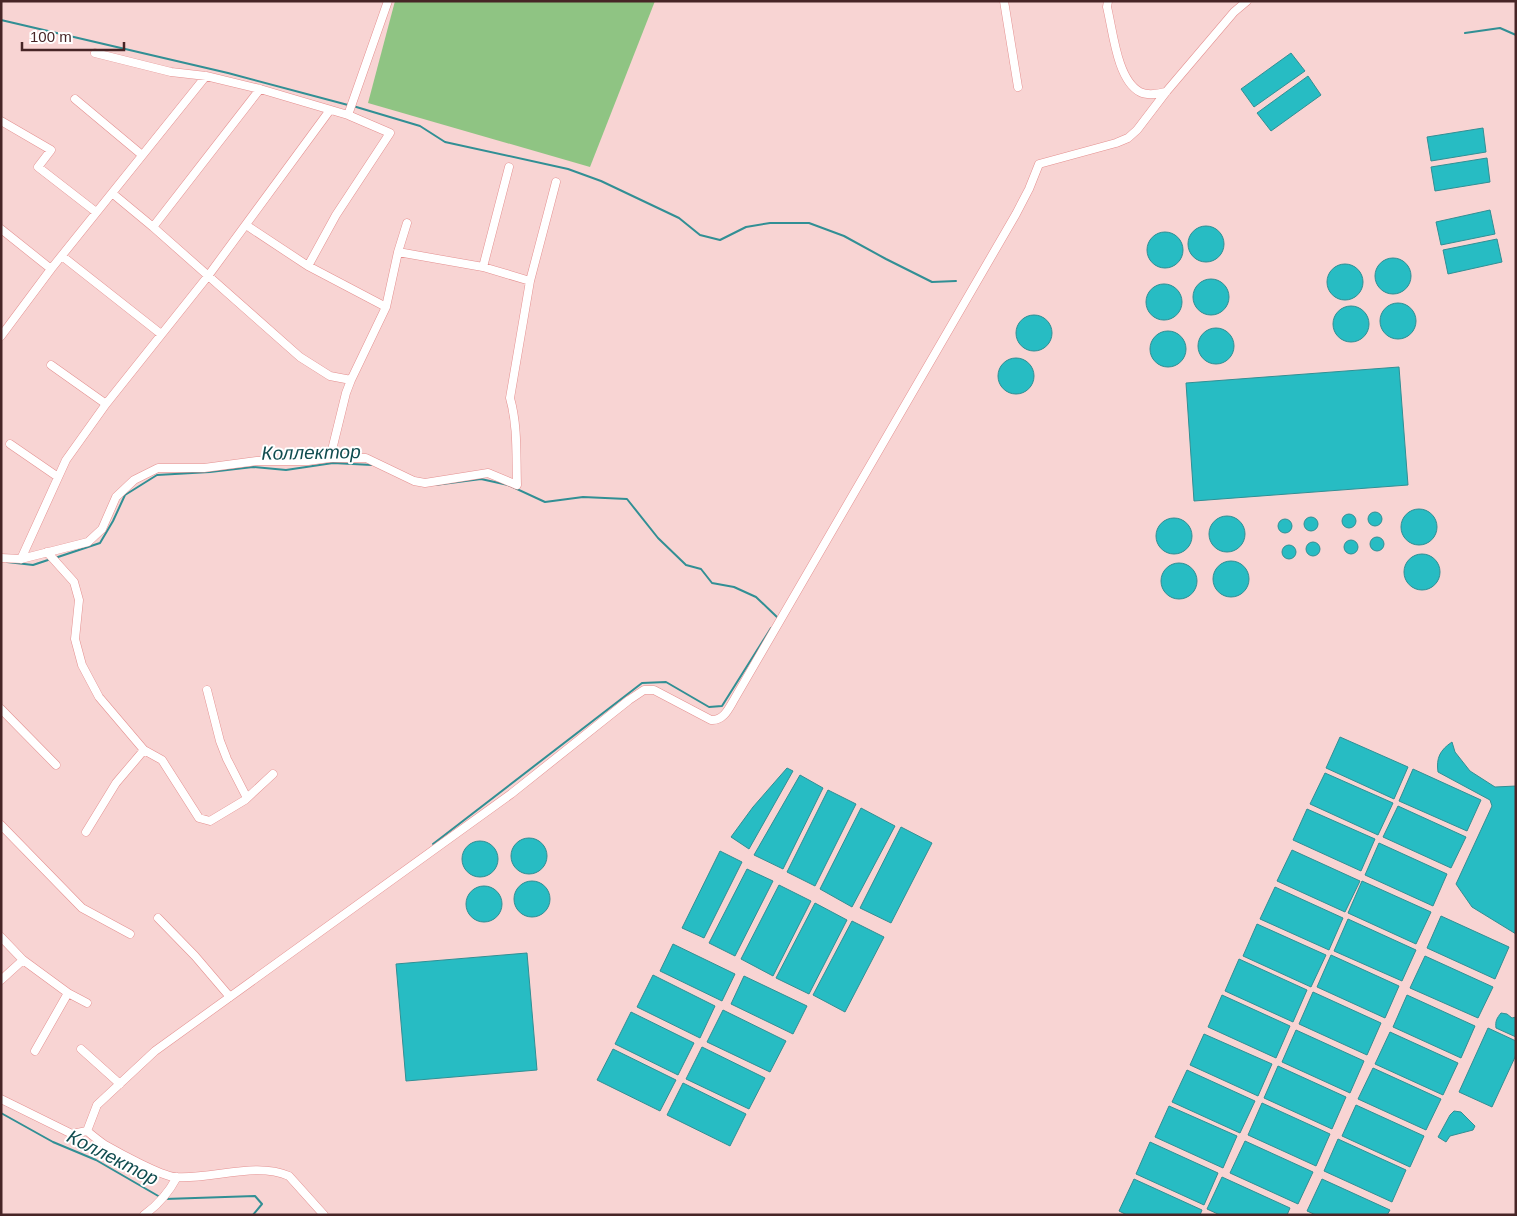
<svg xmlns="http://www.w3.org/2000/svg" width="1517" height="1216" viewBox="0 0 1517 1216" font-family="Helvetica,sans-serif">
  <rect width="100%" height="100%" fill="#f8d4d3"/>
  <path fill="#8fc483" d="M395,1H655L590,167L368,103Z"/>
  <path fill="#27bcc3" stroke="#318f94" d="M1291,53L1305,71L1254,107L1241,89Z
    M1308,76L1321,95L1271,131L1257,113Z
    M1483,128L1486,152L1431,161L1427,137Z
    M1487,158L1490,182L1435,191L1431,167Z
    M1490,210L1495,234L1441,245L1436,222Z
    M1188 244a18 18 0 1 1 36 0a18 18 0 1 1-36 0Z
    M1147 250a18 18 0 1 1 36 0a18 18 0 1 1-36 0Z
    M1497,239L1502,262L1448,274L1443,250Z
    M1375 276a18 18 0 1 1 36 0a18 18 0 1 1-36 0Z
    M1327 282a18 18 0 1 1 36 0a18 18 0 1 1-36 0Z
    M1193 297a18 18 0 1 1 36 0a18 18 0 1 1-36 0Z
    M1146 302a18 18 0 1 1 36 0a18 18 0 1 1-36 0Z
    M1380 321a18 18 0 1 1 36 0a18 18 0 1 1-36 0Z
    M1333 324a18 18 0 1 1 36 0a18 18 0 1 1-36 0Z
    M1016 333a18 18 0 1 1 36 0a18 18 0 1 1-36 0Z
    M1198 346a18 18 0 1 1 36 0a18 18 0 1 1-36 0Z
    M1150 349a18 18 0 1 1 36 0a18 18 0 1 1-36 0Z
    M998 376a18 18 0 1 1 36 0a18 18 0 1 1-36 0Z
    M1399,367L1408,485L1194,501L1186,383Z
    M1401 527a18 18 0 1 1 36 0a18 18 0 1 1-36 0Z
    M1368 519a7 7 0 1 1 14 0a7 7 0 1 1-14 0Z
    M1342 521a7 7 0 1 1 14 0a7 7 0 1 1-14 0Z
    M1209 534a18 18 0 1 1 36 0a18 18 0 1 1-36 0Z
    M1304 524a7 7 0 1 1 14 0a7 7 0 1 1-14 0Z
    M1156 536a18 18 0 1 1 36 0a18 18 0 1 1-36 0Z
    M1278 526a7 7 0 1 1 14 0a7 7 0 1 1-14 0Z
    M1370 544a7 7 0 1 1 14 0a7 7 0 1 1-14 0Z
    M1344 547a7 7 0 1 1 14 0a7 7 0 1 1-14 0Z
    M1306 549a7 7 0 1 1 14 0a7 7 0 1 1-14 0Z
    M1282 552a7 7 0 1 1 14 0a7 7 0 1 1-14 0Z
    M1404 572a18 18 0 1 1 36 0a18 18 0 1 1-36 0Z
    M1213 579a18 18 0 1 1 36 0a18 18 0 1 1-36 0Z
    M1161 581a18 18 0 1 1 36 0a18 18 0 1 1-36 0Z
    M1340,737L1408,767L1394,799L1326,768Z
    M1452,742L1455,752L1470,771L1495,787L1516,786V934L1472,907L1456,884L1492,806L1490,800L1438,772C1436,758 1440,750 1452,742Z
    M787,768L793,771L749,849L731,837L753,807Z
    M1413,769L1481,800L1467,831L1399,801Z
    M1325,773L1393,803L1378,835L1310,804Z
    M800,775L823,788L783,869L754,855Z
    M828,790L856,804L815,886L787,872Z
    M1398,806L1466,837L1451,868L1383,837Z
    M861,808L895,826L852,907L820,889Z
    M1307,809L1375,839L1361,871L1293,840Z
    M901,827L932,843L891,923L860,908Z
    M511 856a18 18 0 1 1 36 0a18 18 0 1 1-36 0Z
    M462 859a18 18 0 1 1 36 0a18 18 0 1 1-36 0Z
    M1379,843L1447,874L1433,906L1365,875Z
    M1292,850L1360,881L1345,912L1277,881Z
    M720,851L742,862L704,938L682,928Z
    M747,869L773,881L735,956L709,943Z
    M514 899a18 18 0 1 1 36 0a18 18 0 1 1-36 0Z
    M1362,881L1431,912L1416,944L1348,913Z
    M779,885L811,901L773,976L741,959Z
    M466 904a18 18 0 1 1 36 0a18 18 0 1 1-36 0Z
    M1275,887L1343,918L1329,950L1260,919Z
    M815,903L847,920L809,994L776,978Z
    M1441,916L1509,947L1495,979L1427,948Z
    M1348,919L1416,950L1402,981L1334,951Z
    M852,921L884,937L845,1012L813,995Z
    M1257,924L1326,955L1311,987L1243,956Z
    M673,944L735,974L722,1001L660,971Z
    M527,953L537,1070L406,1081L396,964Z
    M1331,955L1399,986L1385,1018L1317,987Z
    M1425,956L1493,987L1478,1018L1410,988Z
    M1239,959L1307,990L1293,1022L1225,991Z
    M653,975L715,1006L700,1038L637,1007Z
    M744,976L807,1006L793,1034L731,1004Z
    M1313,992L1381,1023L1367,1055L1299,1024Z
    M1222,995L1290,1026L1276,1058L1208,1027Z
    M1407,995L1475,1026L1461,1058L1393,1027Z
    M723,1010L786,1041L770,1072L707,1042Z
    M631,1012L694,1043L678,1075L615,1044Z
    M1501,1013L1507,1014L1512,1018L1516,1017V1037L1496,1028C1495,1021 1497,1018 1501,1013Z
    M1488,1028L1516,1041V1055L1492,1107L1459,1092Z
    M1296,1030L1364,1061L1350,1093L1282,1062Z
    M1390,1032L1458,1063L1443,1095L1375,1064Z
    M1204,1034L1272,1064L1258,1096L1190,1065Z
    M702,1047L765,1078L749,1109L686,1079Z
    M613,1049L676,1080L660,1111L597,1080Z
    M1278,1066L1346,1097L1332,1129L1264,1098Z
    M1373,1068L1441,1099L1426,1130L1358,1099Z
    M1187,1070L1255,1101L1240,1133L1172,1102Z
    M683,1083L746,1114L730,1146L667,1115Z
    M1262,1103L1330,1134L1316,1166L1248,1135Z
    M1356,1105L1424,1136L1410,1167L1342,1136Z
    M1169,1106L1237,1136L1223,1168L1155,1137Z
    M1454,1111L1461,1112L1475,1126L1473,1130L1450,1136L1446,1142L1438,1137L1450,1115Z
    M1338,1139L1406,1170L1392,1202L1324,1171Z
    M1245,1141L1313,1172L1298,1204L1230,1173Z
    M1150,1142L1218,1173L1204,1205L1136,1174Z
    M1222,1177L1290,1208L1287,1215H1220L1207,1209Z
    M1134,1179L1202,1210L1200,1215H1127L1119,1211Z
    M1322,1179L1390,1210L1387,1215H1316L1307,1211Z"/>
  <g fill="none" stroke-linecap="round" stroke-linejoin="round">
    <path stroke="#318f94" stroke-width="2" d="M1,20L228,73L348,105
      M1465,33L1500,28L1516,35
      M353,106L420,126L445,142L568,169L601,181L679,218L700,235L720,240L746,227L770,223H809L844,236L886,259L932,282L956,281
      M435,485L481,479L508,485L545,502L583,497L627,499L658,538L686,565L701,569L712,583L734,587L756,597L778,618L777,620
      M55,558L100,543L113,521L125,495L157,475L210,472L253,467L286,470L333,463L372,465
      M7,562L33,565L51,559
      M433,844L642,683L666,682L709,707L722,706L771,628
      M1,1113L53,1142L96,1160L160,1197
      M165,1199L255,1196L262,1204L253,1215"/>
    <g stroke="#e49090" stroke-width="9">
      <path id="minor" d="M1004,1L1018,87
        M1108,1L1107,7C1113,31 1117,80 1140,92C1148,96 1158,94 1166,92
        M95,53L171,72L206,76L260,89L348,115L390,133L336,215L308,266
        M75,99L142,155
        M348,115L388,1
        M1,121L51,150L38,167L96,212
        M112,193L153,227L300,357L330,376L351,380
        M246,225L308,266L386,307
        M153,227L260,89
        M1,229L51,269
        M398,252L483,267L530,281
        M62,256L161,334
        M483,267L509,167
        M1,336L51,269L206,76
        M51,365L106,404
        M10,444L58,477
        M330,458L346,393L351,380L386,307L398,252L407,223
        M47,552L74,582L79,600L75,639L82,665L99,697L144,750L162,760L199,818L210,821L245,800L273,774
        M1,558L21,559L88,542L102,529L116,497L134,480L158,468H204L257,461H308L330,458H366L414,481L425,483L488,473L517,485C516,456 518,426 510,398L530,281L556,182
        M21,559L66,460L106,404L208,276L330,110
        M207,690L220,741L227,759L247,798
        M1,709L56,765
        M1,825L82,908L130,934
        M86,832L116,783L144,750
        M158,918L195,956L230,997
        M1,937L23,960L68,993L87,1003
        M1,980L23,960
        M81,1049L120,1084
        M35,1051L68,993
        M1,1099L72,1134L87,1131C93,1136 99,1141 105,1145C119,1153 161,1176 175,1177C212,1180 255,1161 289,1176L324,1215
        M87,1131L97,1105L155,1051L511,794L629,700L644,690H654L711,720C724,721 729,708 735,698L1016,214L1029,189L1039,164L1116,143L1128,138L1137,130L1166,92L1234,12L1247,1
        M144,1215C158,1205 169,1192 177,1177"/>
    </g>
    <use href="#minor" stroke="#fff" stroke-width="8"/>
  </g>
  <g text-anchor="middle" stroke-width="4" stroke-linejoin="round" paint-order="stroke">
    <g font-size="19" font-style="italic" fill="#104c4f" stroke="#fff">
      <text transform="translate(311 452) rotate(-1)" y="7">Коллектор</text>
      <text transform="translate(113 1157) rotate(27)" y="7">Коллектор</text>
    </g>
  </g>
  <rect width="1517" height="1216" fill="none" stroke="#472526" stroke-width="5"/>
  <path d="M22 42v8h102v-8" fill="none" stroke="#472526" stroke-width="2.5"/>
  <text x="30" y="42" font-size="15" fill="#472526" stroke="#ffffff" stroke-width="4" paint-order="stroke">100 m</text>
</svg>
